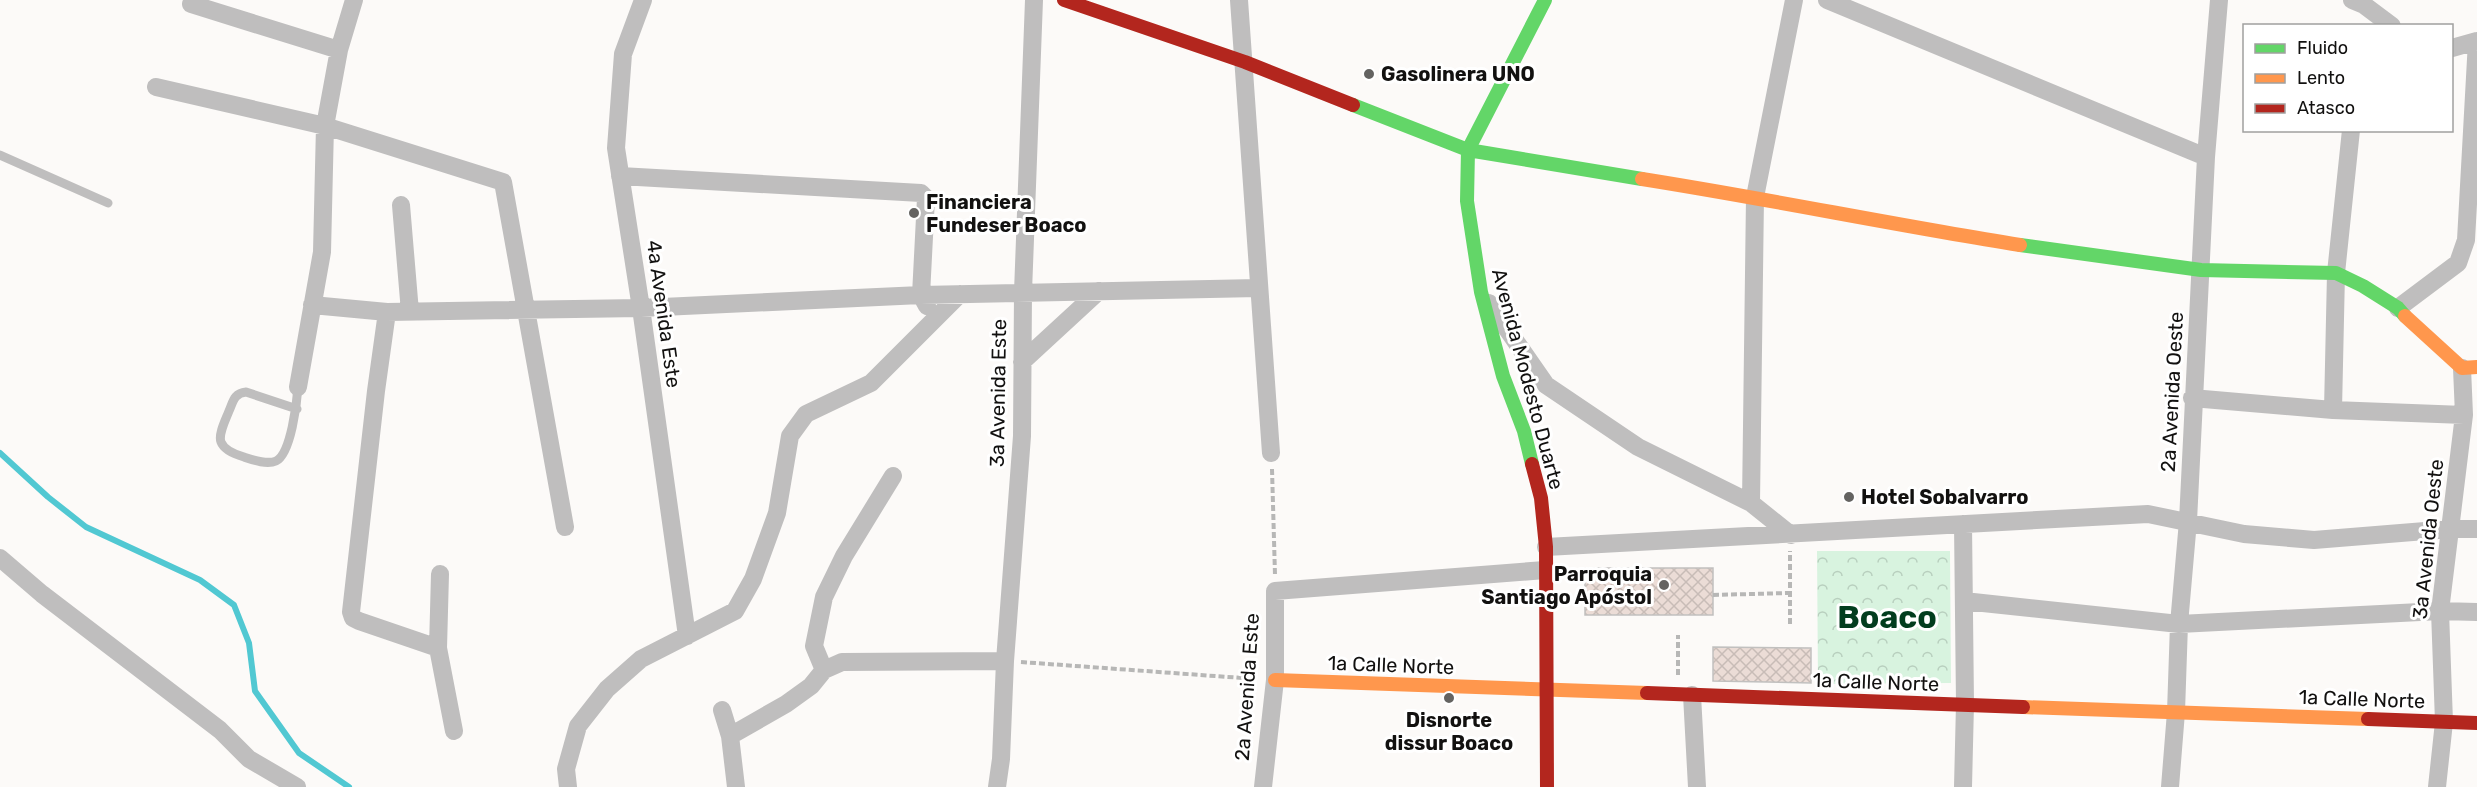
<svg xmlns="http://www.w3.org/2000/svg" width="2477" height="787" viewBox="0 0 2477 787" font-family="Rubik,sans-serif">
  <defs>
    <pattern id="park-crowns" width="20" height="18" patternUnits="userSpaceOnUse" patternTransform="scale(1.5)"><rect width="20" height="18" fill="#d8f3df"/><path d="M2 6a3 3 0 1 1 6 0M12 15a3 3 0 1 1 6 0" fill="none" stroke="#b8cfbe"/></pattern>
    <pattern id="building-cross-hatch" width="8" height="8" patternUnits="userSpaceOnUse" patternTransform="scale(1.5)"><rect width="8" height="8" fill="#ebdcd6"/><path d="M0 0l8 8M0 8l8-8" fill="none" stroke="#c8bcb7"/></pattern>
  </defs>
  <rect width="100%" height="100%" fill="#fcfaf8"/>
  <path fill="url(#park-crowns)" d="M1817,551H1950L1951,683L1818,684Z"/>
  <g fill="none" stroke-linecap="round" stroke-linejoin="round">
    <path stroke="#51c8d2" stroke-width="6" d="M0,453L48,497L86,527L200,580L234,605L249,643L255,691L299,753L349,787"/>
  </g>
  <path fill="url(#building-cross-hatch)" stroke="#c1c0bf" stroke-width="1.5" d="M1585,568H1713V615H1585Z
    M1713,647L1811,648V683L1713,681Z"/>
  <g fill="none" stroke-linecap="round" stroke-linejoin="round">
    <path stroke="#b7b7b6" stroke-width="4" stroke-dasharray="6 3" stroke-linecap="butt" d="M1272,469L1275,575
      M1713,595L1789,593
      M1790,624V551
      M1021,662L1256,679
      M1678,675V635"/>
    <path stroke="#bfbebe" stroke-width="9" d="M0,155L108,203
      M297,409L246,392C234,393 233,402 229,411C226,419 218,434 221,442C224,450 237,455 244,457C253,460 267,465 276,461C291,454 297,402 298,387"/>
    <path stroke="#bfbebe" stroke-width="18" d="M643,0L623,54L616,148L641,308L687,636
      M1239,0L1271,453
      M1827,0L2206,157
      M2352,0L2364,5L2392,26
      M191,4L339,50
      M2452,48L2477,41
      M156,87L325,126L503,182L565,527
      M620,176L921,193L926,198L921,295L927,306
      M401,205L410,312
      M1489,303L1546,385L1638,447L1751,503L1791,535
      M312,305L387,312L641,308L921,295L1258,288
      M2398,308L2458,263L2466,240L2477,41
      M387,312L376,391L351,612L353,618L359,621L438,648
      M1022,362L1099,291
      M298,387L322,252L325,126L339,50L354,0
      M2192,398L2333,410L2464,415
      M2333,410L2336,273L2351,130
      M1751,503L1755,197L1794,0
      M1546,547L2148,514L2244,534L2314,540L2450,529H2477
      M0,558L42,594L220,730L249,759L297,787
      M440,574L438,648L454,731
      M1964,601L2179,624L2440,611L2477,612
      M824,670L814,646L824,597L844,556L893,476
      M1692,695L1697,787
      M722,710L730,736L736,787
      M730,736L786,704L811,686L824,670L842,662L1005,661
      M568,787L566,769L578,726L607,689L641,659L735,611L753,579L777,513L790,436L806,414L871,383L960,294
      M997,787L1001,759L1005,661L1022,436L1023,292L1034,0
      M1263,787L1275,680V591L1545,570
      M1963,787L1965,704L1963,524
      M2170,787L2176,712L2179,624L2188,521L2206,157L2219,0
      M2437,787L2444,722L2440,611L2464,415L2462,368"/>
    <path stroke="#63d668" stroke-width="14" d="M1353,105L1468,150L1642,179
      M2020,245L2201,270L2336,273L2363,286L2398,308L2405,316
      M1532,464L1524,431L1503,376L1481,292L1467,201L1468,150L1545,0"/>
    <path stroke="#ff974d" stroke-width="14" d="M1642,179C1769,199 1894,225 2020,245
      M2405,316L2462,368L2477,367
      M1275,680L1647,693
      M2023,707L2368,719"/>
    <path stroke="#b3261e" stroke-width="14" d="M1064,0L1245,62L1353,105
      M1532,464L1541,498L1546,547L1547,787
      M1647,693L2023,707
      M2368,719L2477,723"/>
  </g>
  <g fill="#646361" stroke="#fff" stroke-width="2">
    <circle cx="1369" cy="74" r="6"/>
    <circle cx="914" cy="213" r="6"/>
    <circle cx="1849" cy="497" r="6"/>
    <circle cx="1664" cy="585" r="6"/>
    <circle cx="1449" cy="698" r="6"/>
  </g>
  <g text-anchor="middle" stroke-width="6" stroke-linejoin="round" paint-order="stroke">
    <g font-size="20" font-weight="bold" fill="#121110" stroke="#fff" text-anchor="start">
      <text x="1381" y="81">Gasolinera UNO</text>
      <text x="926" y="209">Financiera<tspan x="926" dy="23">Fundeser Boaco</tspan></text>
      <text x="1861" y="504">Hotel Sobalvarro</text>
      <text x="1652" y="581" text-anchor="end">Parroquia<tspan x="1652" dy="23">Santiago Apóstol</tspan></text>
      <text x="1449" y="727" text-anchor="middle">Disnorte<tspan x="1449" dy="23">dissur Boaco</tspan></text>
    </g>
    <g font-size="20" fill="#121110" stroke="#fff">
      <text transform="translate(664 314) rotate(82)" y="7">4a Avenida Este</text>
      <text transform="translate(1528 379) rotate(75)" y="7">Avenida Modesto Duarte</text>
      <text transform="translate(2172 392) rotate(-87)" y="7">2a Avenida Oeste</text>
      <text transform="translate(998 393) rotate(-89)" y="7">3a Avenida Este</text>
      <text transform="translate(2428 539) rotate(-84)" y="7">3a Avenida Oeste</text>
      <text transform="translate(1391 665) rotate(2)" y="7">1a Calle Norte</text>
      <text transform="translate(1876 682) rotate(2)" y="7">1a Calle Norte</text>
      <text transform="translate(1247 687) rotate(-86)" y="7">2a Avenida Este</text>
      <text transform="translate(2362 699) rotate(2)" y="7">1a Calle Norte</text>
    </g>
    <g font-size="32" font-weight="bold" fill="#023d1e" stroke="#fff">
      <text x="1887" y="628">Boaco</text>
    </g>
  </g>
  <rect x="2243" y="24" width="210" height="108" fill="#ffffff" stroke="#a0a09f" stroke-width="1.5"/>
  <rect x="2255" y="44" width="30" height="9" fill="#63d668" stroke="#a0a09f" stroke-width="1.5"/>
  <text x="2297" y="54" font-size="18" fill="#121110">Fluido</text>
  <rect x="2255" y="74" width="30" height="9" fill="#ff974d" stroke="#a0a09f" stroke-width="1.5"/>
  <text x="2297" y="84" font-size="18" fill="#121110">Lento</text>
  <rect x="2255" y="104" width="30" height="9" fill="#b3261e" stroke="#a0a09f" stroke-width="1.5"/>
  <text x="2297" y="114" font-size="18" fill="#121110">Atasco</text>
</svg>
